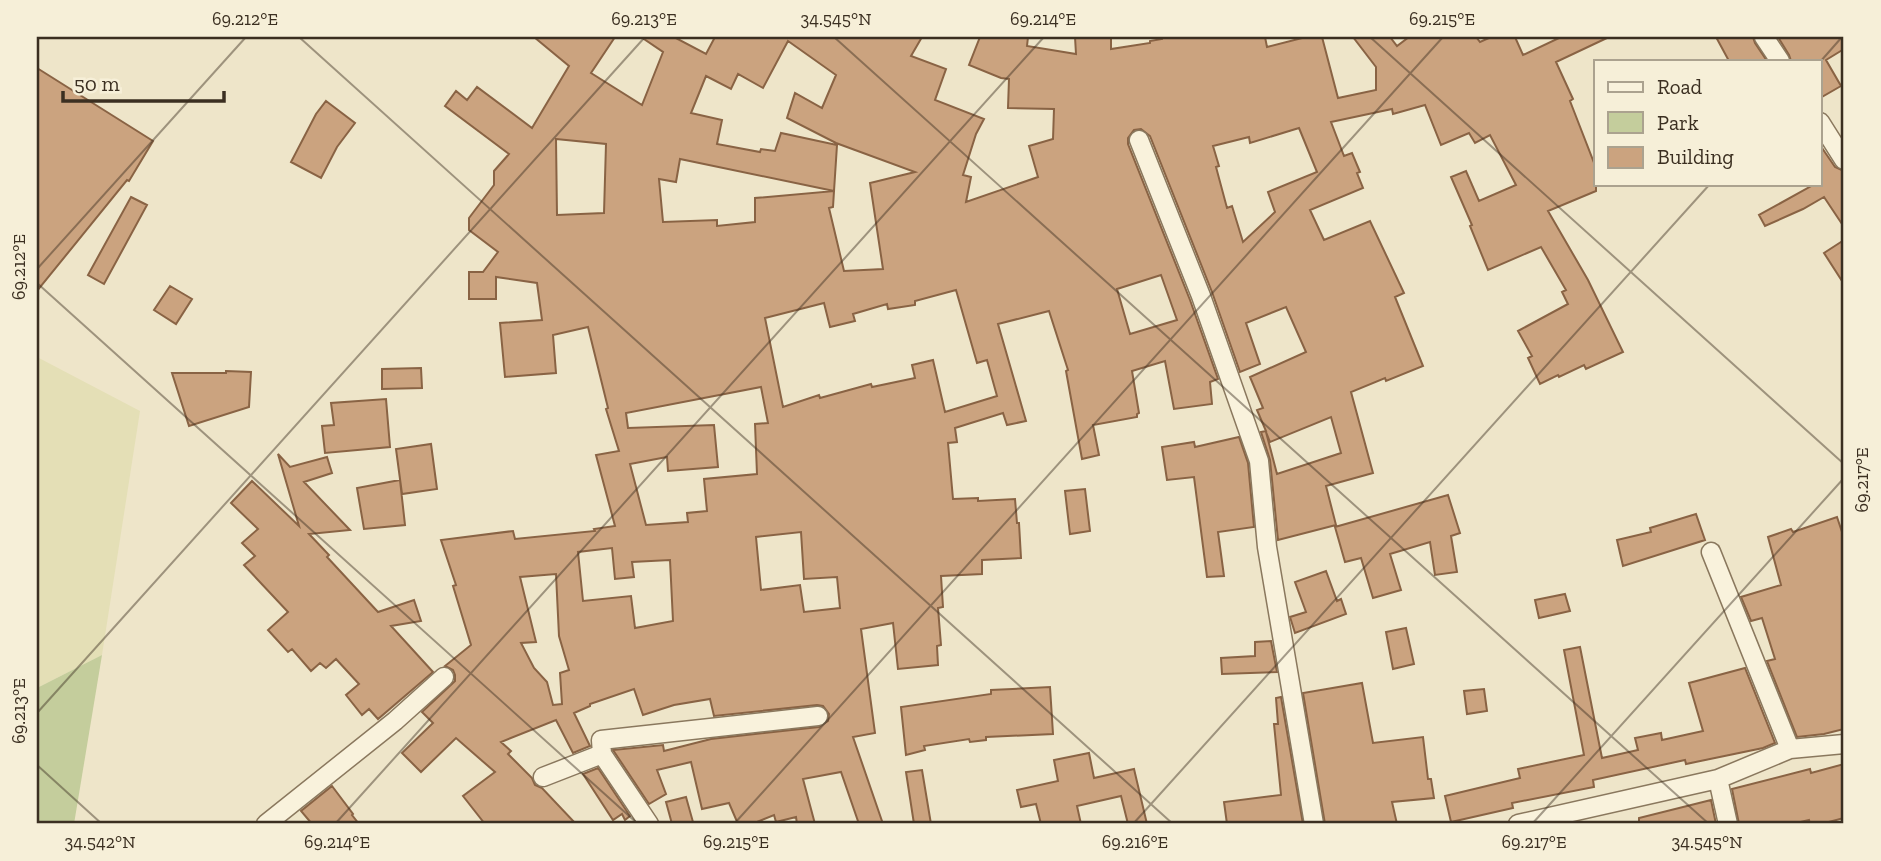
<svg xmlns="http://www.w3.org/2000/svg" width="1881" height="861" viewBox="0 0 1881 861" font-family="'Zilla Slab',serif">
  <rect width="100%" height="100%" fill="#eee5c9"/>
  <path fill="#e4dfb6" d="M37,357L140,411L102,655L37,688Z"/>
  <path fill="#c4cd9c" d="M102,655L74,824H37V688Z"/>
  <path fill="#cba37f" stroke="#896344" stroke-width="2" fill-rule="evenodd" d="M534,37H615L591,73L642,105L663,52L641,37H674L706,54L715,37H922L911,56L946,69L935,100L984,119L976,134L963,175L971,177L966,202L1038,177L1029,146L1053,139L1054,109L1008,108L1009,79L1001,78L969,65L980,37H1028L1027,46L1076,54L1075,37H1111V49L1150,43V41L1162,39V37H1265L1267,47L1306,37H1322L1338,98L1376,90V67L1353,37H1390L1397,46L1409,37H1476L1480,42L1491,37H1515L1523,55L1561,37H1609L1556,62L1573,99L1570,101L1596,168V191L1548,211L1588,280L1623,352L1586,369L1584,365L1559,377L1558,375L1540,384L1528,358L1532,356L1518,331L1568,304L1562,292L1566,290L1541,247L1488,270L1470,226L1472,225L1451,177L1466,171L1479,201L1516,185L1490,135L1475,143L1469,133L1441,145L1425,105L1393,114L1392,109L1331,122L1344,156L1352,153L1360,172L1357,173L1363,188L1310,210L1324,240L1370,221L1404,293L1395,297L1423,366L1386,381L1385,378L1351,392L1373,473L1326,486L1336,525L1278,540L1270,460L1261,432L1266,431L1257,410L1263,408L1250,377L1306,352L1286,307L1246,323L1260,364L1240,372L1212,292L1150,136L1141,129L1134,130L1128,138V144L1190,300L1218,379L1210,382L1212,404L1174,409L1165,361L1132,371L1139,413L1137,414V417L1093,425L1099,455L1082,459L1066,371L1068,370L1049,311L998,324L1026,421L1007,425L1003,413L955,428L957,442L948,443L953,499L978,498V501L1015,499L1017,523H1019L1021,558L982,560V574L941,576L943,607L938,608L941,645L937,646L938,665L898,669L893,623L861,629L875,733L853,737L883,824H859L841,772L803,779L815,824H797L796,817L776,822L774,815L752,824H738L729,803L702,809L691,762L657,770L666,794L649,804L613,750L663,745L664,751L711,739L819,727L828,721L829,714L823,706L817,705L714,716L710,699L674,705L643,715L634,689L590,704V706L574,713L590,746L573,753L556,720L501,742L511,751L508,754L532,778L535,785L542,788L576,824H485L463,796L495,772L472,752L456,738L421,772L402,753L433,723L422,712L455,681V675L453,670L445,666L471,645L453,586L456,585L441,540L513,531L515,539L595,531L594,529L615,526L596,455L619,451L606,409L608,408L588,327L553,335L556,373L505,377L500,323L542,320L537,283L496,277V299H469V272H483L498,252L469,230V218L494,185V171L509,154L445,106L456,91L467,100L477,87L532,128L569,66ZM788,41L836,75L822,108L795,93L787,118L836,143L915,172L870,183L883,269L844,271L829,208L833,207L834,191L755,198V222L717,226V220L663,222L659,179L676,182L680,159L834,191L837,145L781,133L775,151L761,149L760,152L717,144L722,120L691,113L706,76L731,89L738,74L763,88ZM1299,128L1317,172L1268,192L1275,212L1243,242L1232,206L1227,208L1216,167L1219,166L1213,146L1249,137L1250,143ZM556,139L606,144L604,213L557,215ZM1161,275L1177,320L1130,334L1117,289ZM956,290L977,363L987,360L997,396L945,412L933,360L912,365L915,378L872,387L871,384L820,398L819,395L783,407L765,318L824,303L830,327L855,321L853,314L887,304L888,309L915,305V301ZM761,387L768,423L755,424L757,474L704,479L707,511L687,513L688,522L646,525L630,464L667,457L668,471L718,467L714,425L628,428L626,413ZM1331,417L1341,453L1277,474L1266,432L1270,442ZM801,532L804,579L837,577L840,608L804,612L800,585L761,590L756,537ZM612,548L615,579L634,577L632,562L670,560L673,621L635,628L631,596L583,601L578,552ZM556,574L559,636L569,670L560,673L562,704L553,705L547,682L534,668L521,643L536,642L520,577Z
    M1716,37H1753L1755,43L1767,61H1729Z
    M1778,37H1844V49L1826,60L1841,86L1820,98V61H1791L1789,55Z
    M37,68L153,141L129,181L127,180L37,291Z
    M326,101L355,123L337,147L321,178L291,162L316,114Z
    M1820,145L1835,167L1844,171V227L1824,197L1803,209L1765,226L1759,215L1815,184H1820Z
    M131,197L147,205L104,284L88,275Z
    M1844,240V284L1824,253Z
    M170,286L192,299L176,324L154,310Z
    M421,368L422,388L382,389V369Z
    M226,371L251,372L249,407L189,426L172,373H226Z
    M386,399L390,447L325,453L322,426L334,425L331,403Z
    M1239,437L1248,463L1254,527L1218,532L1224,576L1207,577L1194,477L1167,480L1162,447L1194,442L1195,447Z
    M431,444L437,489L402,494L396,449Z
    M278,454L290,467L327,457L332,473L304,482L350,530L309,534L329,555L327,557L378,612L414,600L421,621L391,626L433,672L378,719L369,709L362,715L346,695L359,684L336,659L326,668L320,663L311,671L292,649L288,652L268,630L288,612L244,565L255,556L242,543L258,529L231,503L252,481L299,526Z
    M400,480L405,525L364,529L357,488Z
    M1085,489L1090,531L1070,534L1065,491Z
    M1448,495L1460,533L1451,536L1457,572L1435,575L1430,542L1390,554L1401,590L1373,598L1361,558L1345,562L1335,527Z
    M1696,514L1705,540L1623,566L1617,540L1651,532L1650,528Z
    M1837,517L1844,538V729L1824,734L1797,737L1767,661L1775,659L1762,618L1751,621L1741,597L1781,585L1768,537L1791,529L1793,532Z
    M1326,571L1337,601L1341,599L1346,614L1295,633L1290,617L1306,612L1295,582Z
    M1565,594L1570,611L1539,618L1535,600Z
    M1406,628L1414,664L1393,669L1386,632Z
    M1271,641L1277,672L1222,674L1221,658L1255,656V642Z
    M1580,647L1602,758L1638,750L1635,738L1661,733L1662,740L1703,731L1689,683L1745,668L1775,743L1763,748L1686,764L1685,760L1593,780L1594,787L1512,803L1513,808L1451,822L1445,796L1520,778L1518,769L1584,755L1564,650Z
    M1362,683L1373,743L1423,737L1428,779H1431L1434,798L1392,802L1397,824H1325L1303,693Z
    M1050,687L1053,734L986,737V740L970,742L969,739L924,746L925,750L906,755L901,707L991,694V690Z
    M1484,689L1487,711L1467,714L1464,691Z
    M1281,697L1303,824H1227L1224,802L1281,795L1274,724H1278L1276,698Z
    M1089,753L1094,778L1134,769L1147,824H1128L1121,796L1077,806L1081,824H1041L1036,804L1021,807L1017,790L1058,781L1054,760Z
    M1844,764V818L1821,824H1810L1809,820L1792,824H1739L1732,789L1810,769L1811,773Z
    M598,768L630,816L625,820L622,814L613,820L583,774Z
    M922,770L931,824H914L906,772Z
    M332,786L353,814L352,815L359,824H312L301,811Z
    M686,797L693,822L672,824L666,802Z
    M1711,800L1716,824H1639V818Z"/>
  <g fill="none" stroke-linecap="round" stroke-linejoin="round">
    <g stroke="#8a785e" stroke-width="21">
      <path id="street" d="M1764,37L1780,61
        M1820,122L1844,160
        M1139,140L1201,296L1259,461L1267,547L1314,824
        M1711,552L1790,749
        M602,754L649,824
        M543,777L602,754L601,740L818,716
        M1718,779L1728,824
        M266,824L395,721L444,677
        M1518,824L1718,779L1790,749L1844,744"/>
    </g>
    <use href="#street" stroke="#f9f2dc" stroke-width="18"/>
  </g>
  <path fill="none" stroke="#3b2f21" stroke-width="2" stroke-opacity="0.45" d="M299,37L1173,824M834,37L1709,824M1370,37L1844,464M1820,62L1842,37M37,269L246,37M37,283L638,824M37,713L645,37M37,765L102,824M335,824L1044,37M734,824L1443,37M1133,824L1710,184M1532,824L1844,478"/>
  <rect width="1881" height="861" fill="none" stroke="#f6efd8" stroke-width="77"/>
  <rect x="1594" y="60" width="228" height="126" fill="#f6efd8" stroke="#aba28f" stroke-width="2"/>
  <rect x="1608" y="82" width="35" height="10" fill="#f9f2dc" stroke="#aba28f" stroke-width="2"/>
  <text x="1657" y="94" font-size="21" fill="#3b2f21">Road</text>
  <rect x="1608" y="112" width="35" height="21" fill="#c4cd9c" stroke="#aba28f" stroke-width="2"/>
  <text x="1657" y="130" font-size="21" fill="#3b2f21">Park</text>
  <rect x="1608" y="147" width="35" height="21" fill="#cba37f" stroke="#aba28f" stroke-width="2"/>
  <text x="1657" y="164" font-size="21" fill="#3b2f21">Building</text>
  <path d="M63 91v10h161v-10" fill="none" stroke="#3b2f21" stroke-width="3.5"/>
  <text x="74" y="91" font-size="21" fill="#3b2f21" stroke="#f6efd8" stroke-width="5" paint-order="stroke">50 m</text>
  <rect x="38" y="38" width="1804" height="784" fill="none" stroke="#3b2f21" stroke-width="2.5"/>
  <g font-size="18" text-anchor="middle" fill="#3b2f21">
    <text x="245" y="25">69.212°E</text>
    <text x="644" y="25">69.213°E</text>
    <text x="836" y="25">34.545°N</text>
    <text x="1043" y="25">69.214°E</text>
    <text x="1442" y="25">69.215°E</text>
    <text transform="translate(19 267) rotate(-90)" y="6">69.212°E</text>
    <text transform="translate(1862 480) rotate(-90)" y="6">69.217°E</text>
    <text transform="translate(19 711) rotate(-90)" y="6">69.213°E</text>
    <text x="100" y="848">34.542°N</text>
    <text x="337" y="848">69.214°E</text>
    <text x="736" y="848">69.215°E</text>
    <text x="1135" y="848">69.216°E</text>
    <text x="1534" y="848">69.217°E</text>
    <text x="1707" y="848">34.545°N</text>
  </g>
</svg>
